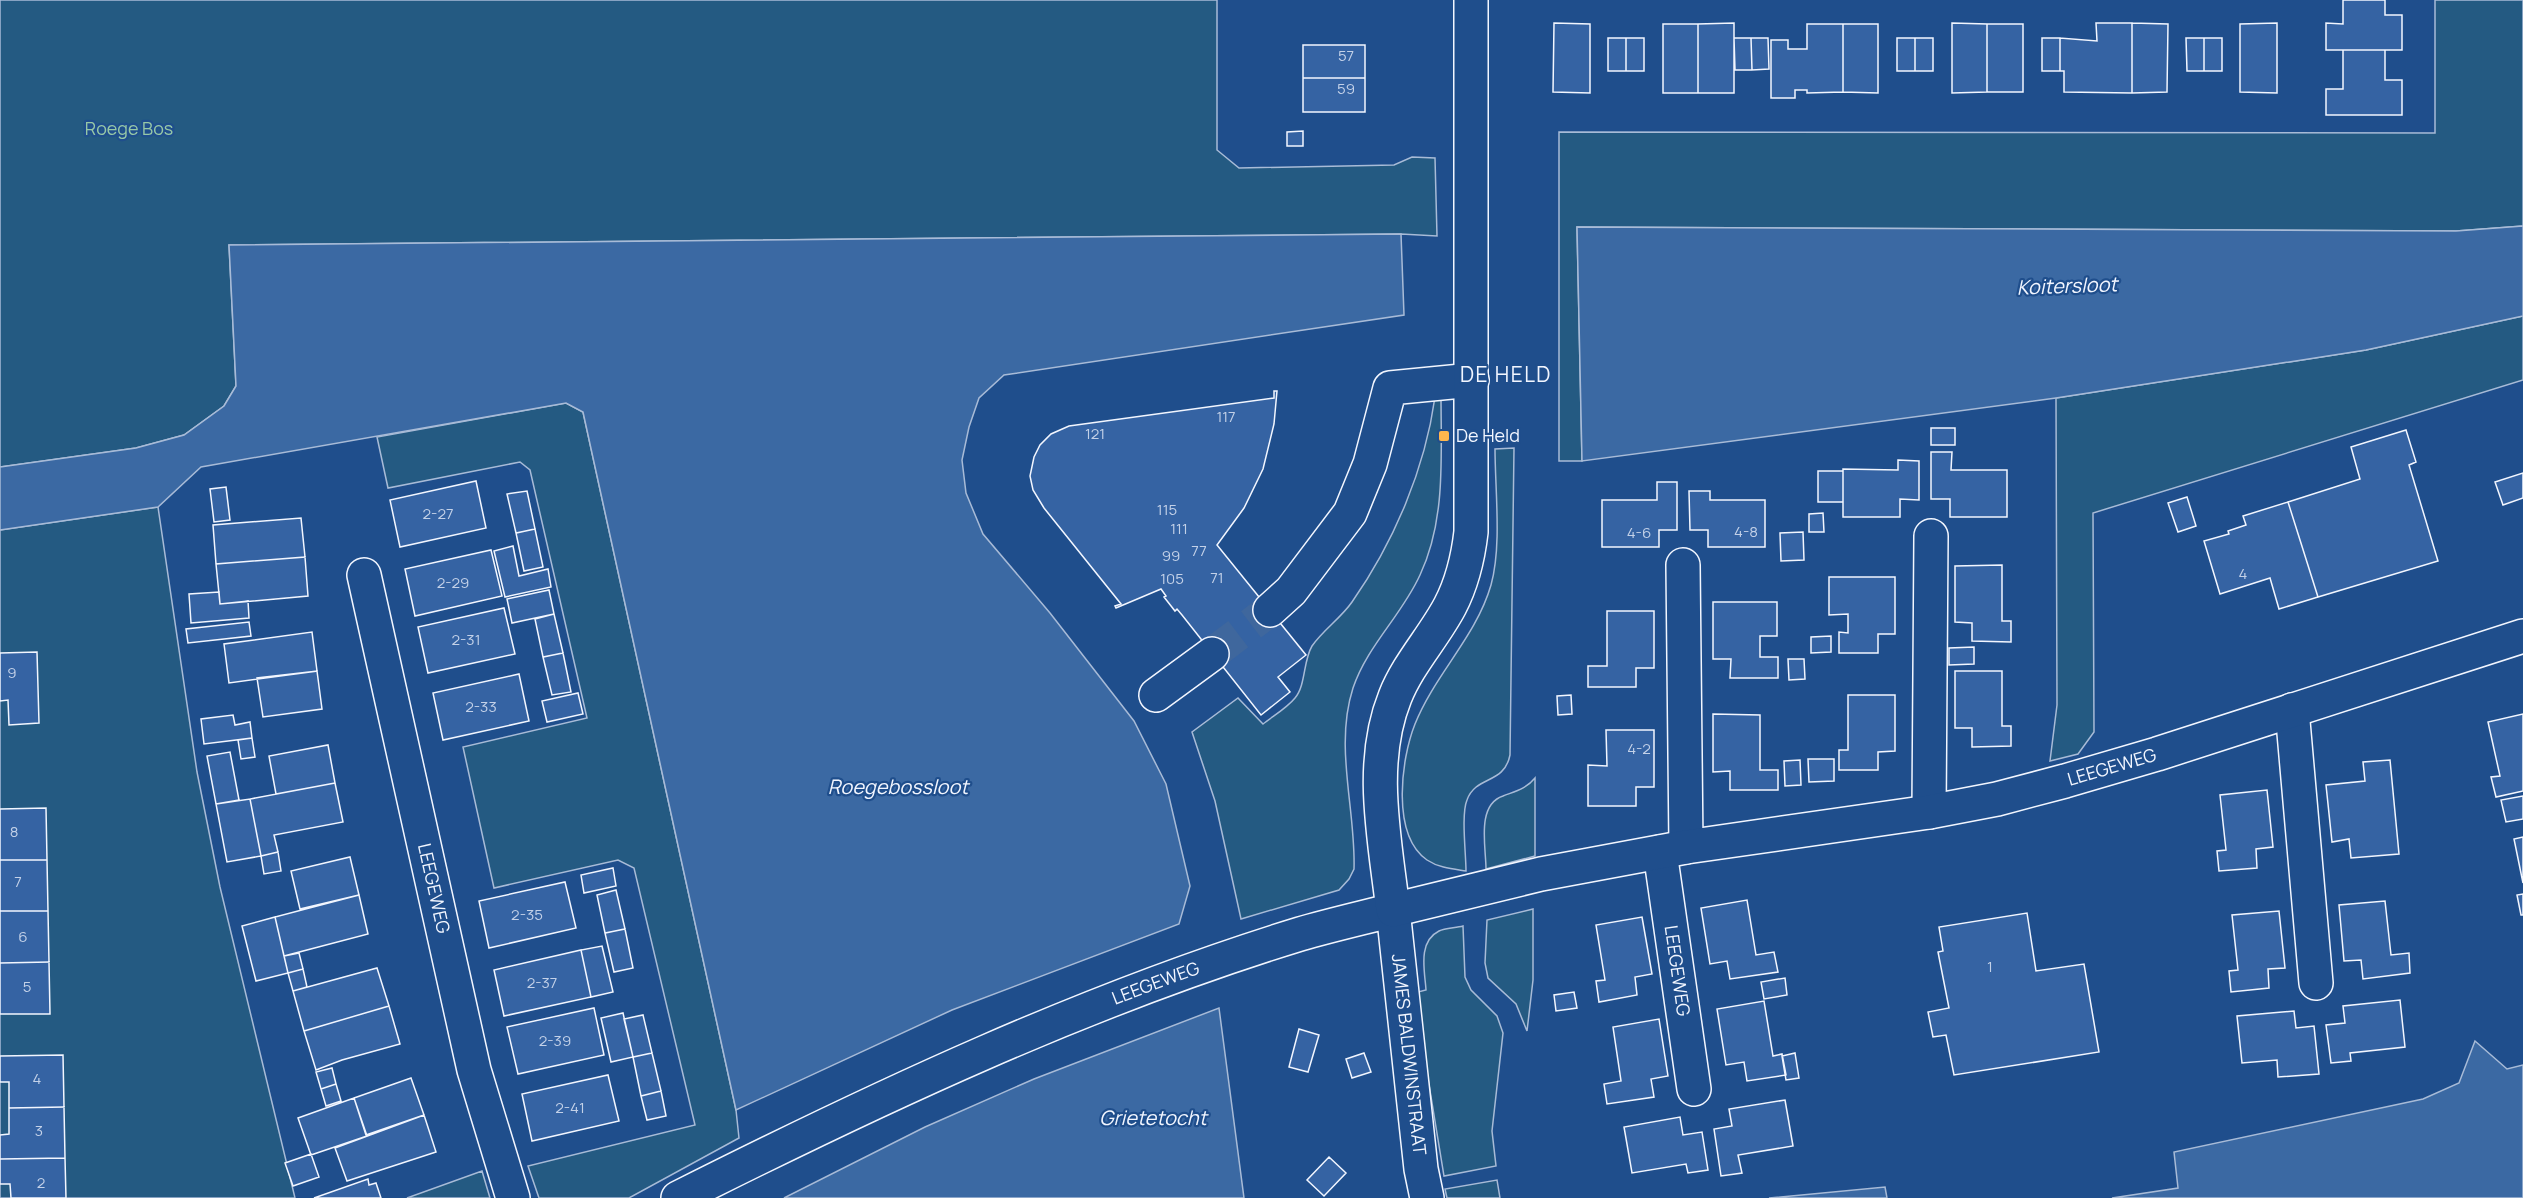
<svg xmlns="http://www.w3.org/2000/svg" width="2523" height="1198" viewBox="0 0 2523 1198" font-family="Manrope,sans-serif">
  <rect width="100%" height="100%" fill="#1f4e8c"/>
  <path fill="#245a82" stroke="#a8bbd7" stroke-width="1.5" d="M0,0H1217V150L1239,168L1394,165L1412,157L1435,158L1437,236L1401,234L229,245L236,386L224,406L184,435L136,448L0,467Z
    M2435,0H2523V226L2456,231L1577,227L1582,461H1559V132L2435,133Z
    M2523,316V380L2093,513L2094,732L2078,754L2050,761L2057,705L2056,398L2366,350Z
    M1441,396C1441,456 1446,520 1420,575C1402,615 1367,646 1353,688C1334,747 1356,810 1354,869L1349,879L1339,890L1241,919L1215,801L1192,732L1238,698L1263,724C1273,716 1287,708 1295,698C1306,685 1303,661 1312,646C1323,630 1341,618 1352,602C1394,542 1425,469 1435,397Z
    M566,403L583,412L736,1110L739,1138L629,1198H539L528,1166L695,1125L634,868L618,860L494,888L463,747L587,718L530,470L520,462L388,488L377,437Z
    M1514,448L1510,755C1504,785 1476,775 1467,800C1461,814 1466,854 1466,871C1453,869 1439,868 1427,860C1391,835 1401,759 1415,724C1435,674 1476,637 1491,585C1502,546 1495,489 1495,449Z
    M158,507L197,772L220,887L295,1198H0V530Z
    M1535,778V856L1486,869C1486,847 1476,805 1503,796C1516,791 1526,789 1535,778Z
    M1533,909V980L1527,1031L1516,1004L1488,978L1485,963L1487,920Z
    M1463,926L1465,977L1471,990L1497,1016L1503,1033L1492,1131L1496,1166L1444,1176L1414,993L1426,990C1425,972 1417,942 1439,931C1445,928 1456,928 1463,926Z
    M482,1171L490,1198H407Z
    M1497,1180L1500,1198H1447L1445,1189Z"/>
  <path fill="#3b69a3" stroke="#a8bbd7" stroke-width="1.5" d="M2523,226V316L2366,350L2056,398L1582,461L1577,227L2456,231Z
    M1401,234L1404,315L1004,375L979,398L969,427L962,460L966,493L983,534L1050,613L1134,721L1166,784L1190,886L1179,924L952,1010L736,1110L583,412L566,403L201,467L158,507L0,530V467L136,448L184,435L224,406L236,386L229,245Z
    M1219,1008L1244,1198H784L925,1127L1034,1079Z
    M2475,1041L2507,1069L2523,1065V1198H2112L2178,1188L2174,1152L2423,1099L2459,1083Z
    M1885,1187L1887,1198H1769Z"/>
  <path fill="#3563a3" stroke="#f2f6ff" stroke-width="1.5" d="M2343,0H2385V15H2402V50H2326V23L2343,24Z
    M1554,23L1590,24V93L1553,92Z
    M1734,23V93H1698V24Z
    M1952,23L1987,24V92L1952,93Z
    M2096,23H2132V93L2064,92V71H2060V38L2097,41Z
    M2132,23L2168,24L2167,92L2132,93Z
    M2277,23V93L2240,92V24Z
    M1663,24H1698V93H1663Z
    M1807,24H1843V92L1807,93V90H1795V98H1771V40H1788V49H1807Z
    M1843,24H1878V93L1843,92Z
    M1987,24H2023V92H1987Z
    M1608,38H1626V71H1608Z
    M1626,38H1644V71H1626Z
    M1734,38H1751L1752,70H1735Z
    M1751,38H1768L1769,69L1752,70Z
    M1897,38H1915V71H1897Z
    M1915,38H1933V71H1915Z
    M2042,38H2060V71H2042Z
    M2186,38H2204V71H2187Z
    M2204,38H2222V71H2204Z
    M1303,45H1365V78H1303Z
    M2343,50H2385V80H2402V115H2326V89H2343Z
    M1303,78H1365V112H1303Z
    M1303,131V146H1287V132Z
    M1274,391H1277L1274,424L1263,469L1244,508L1217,545L1306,655L1278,677L1290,692L1261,715L1182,615L1177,609L1175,611L1164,597L1166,596L1161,589L1116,608L1115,606L1121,604L1044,508L1033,490L1030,476L1034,457L1040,445L1051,434L1069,426L1274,398Z
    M1931,428H1955V445H1931Z
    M2406,430L2416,462L2409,465L2438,561L2318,597L2288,502L2360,479L2351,447Z
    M1931,452H1952L1951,470H2007V517H1950V499H1931Z
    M1898,460L1919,461V500L1900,499V517H1843V469L1898,470Z
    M1818,471H1843V502H1818Z
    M2523,473V498L2503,505L2495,482Z
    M476,481L486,528L400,547L390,500Z
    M1657,482H1677V530H1659V547H1602V500H1657Z
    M226,487L230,520L214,522L210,489Z
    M527,491L535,529L516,533L507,494Z
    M1689,491H1710V500H1765V547H1708V530H1690Z
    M2187,497L2196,526L2178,532L2168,503Z
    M2288,502L2318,597L2279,609L2270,578L2220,594L2204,541L2229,534L2228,531L2246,525L2243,516Z
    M1823,513L1824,532H1809V514Z
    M301,518L305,557L216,564L213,525Z
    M535,529L543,567L524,571L516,533Z
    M1803,532L1804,560L1781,561L1780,533Z
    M513,546L519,576L548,569L551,587L505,597L494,551Z
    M491,550L502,596L415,616L405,569Z
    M305,557L308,596L220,604L216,564Z
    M2002,565V621H2011V642L1972,641V623L1955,622V566Z
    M1829,577H1895V634H1878V653H1839V632L1848,633V614L1829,615Z
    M549,590L554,614L512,623L507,599Z
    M219,592L220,604L248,601L249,618L191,623L189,594Z
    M1713,602H1777V636H1760V657H1778V678H1730L1731,659H1713Z
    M504,608L515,654L428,673L418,627Z
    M1607,611H1654V668H1636V687H1588V666H1607Z
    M554,614L563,653L543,657L535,619Z
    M249,622L251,636L188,643L186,629Z
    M312,632L317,671L229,683L224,644Z
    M1831,636V652L1811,653V637Z
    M1974,647V664L1949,665V648Z
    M37,652L39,723L9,725L8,700L0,701V653Z
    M563,653L571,692L552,695L543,657Z
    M1788,659H1804L1805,679L1789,680Z
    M317,671L322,709L263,717L257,678Z
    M1955,671H2002V726H2011V746L1972,747V728H1955Z
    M519,674L529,721L443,740L433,693Z
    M578,693L583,714L547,722L542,701Z
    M1571,695L1572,714L1558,715L1557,696Z
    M1848,695H1895V751L1878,752V770H1839V750H1848Z
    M1713,714L1760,715V770H1778V790H1730V771L1713,772Z
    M2523,714V791L2496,797L2491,777L2500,776L2488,722Z
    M233,715L235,725L250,722L252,738L204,744L201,719Z
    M1606,730H1654V787H1636V806H1588V765L1607,766Z
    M252,738L255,757L241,759L238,740Z
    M328,745L335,783L276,794L269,756Z
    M230,752L239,800L216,804L207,756Z
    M1808,759H1834V781L1809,782Z
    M1800,760L1801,785L1785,786L1784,761Z
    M2390,760L2399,854L2351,858L2349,839L2332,842L2326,785L2365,781L2363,762Z
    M335,783L343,822L274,835L278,852L261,856L250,799Z
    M2267,790L2273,847L2256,849L2257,868L2219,871L2217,851L2226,850L2220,795Z
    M2523,796V819L2506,822L2501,800Z
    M250,799L261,856L227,862L216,804Z
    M46,808L47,860H0V809Z
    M2523,837V883L2514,839Z
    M278,852L281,871L264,874L261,856Z
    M350,857L359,895L300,909L291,871Z
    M0,860H47L48,911H0Z
    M613,868L616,886L584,893L581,875Z
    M565,882L576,928L489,948L479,901Z
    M616,890L625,929L605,933L597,895Z
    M2523,894V915H2521L2517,895Z
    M359,895L368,934L284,956L275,917Z
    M1747,900L1756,955L1774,952L1778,972L1730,979L1727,961L1710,964L1701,908Z
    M2385,901L2391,955L2409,953L2410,973L2363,979L2361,960L2344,961L2339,905Z
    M0,911H48L49,962L0,963Z
    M2279,911L2285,968L2268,969L2269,988L2231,992L2229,971L2238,970L2232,915Z
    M2027,913L2036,971L2084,964L2099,1052L1954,1075L1946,1035L1933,1037L1928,1012L1949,1008L1938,952L1943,951L1939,927Z
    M275,917L288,973L256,981L242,926Z
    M1642,917L1652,974L1635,977L1637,995L1599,1002L1596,981L1605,980L1596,925Z
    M625,929L633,968L614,972L605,933Z
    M602,946L613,992L591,997L581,950Z
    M581,950L591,997L504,1016L494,970Z
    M299,953L303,969L288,973L284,956Z
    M49,962L50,1014H0V963Z
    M377,968L389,1006L304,1031L293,991Z
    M303,969L307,987L293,991L288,973Z
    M1785,978L1787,995L1764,999L1761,982Z
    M1574,992L1577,1008L1556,1011L1554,995Z
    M2400,1000L2405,1047L2350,1053L2351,1061L2331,1063L2326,1025L2345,1023L2343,1006Z
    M1764,1001L1773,1056L1782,1054L1786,1075L1747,1081L1744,1062L1726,1065L1717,1009Z
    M389,1006L400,1044L342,1060L316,1070L304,1031Z
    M594,1008L604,1055L518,1074L507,1027Z
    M2294,1011L2296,1028L2314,1026L2319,1074L2278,1077L2277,1060L2242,1063L2237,1016Z
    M623,1013L633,1057L611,1062L601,1018Z
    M643,1015L652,1053L633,1057L624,1019Z
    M1659,1019L1668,1076L1651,1079L1654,1097L1607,1104L1604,1084L1621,1081L1613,1027Z
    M1299,1029L1319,1035L1308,1072L1289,1067Z
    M652,1053L661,1091L641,1096L633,1057Z
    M1364,1053L1371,1072L1352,1078L1346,1059Z
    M1795,1053L1799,1078L1786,1080L1782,1056Z
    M63,1055L64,1107L9,1108V1082H0V1056Z
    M332,1068L336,1084L321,1089L316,1072Z
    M608,1075L619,1121L532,1141L522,1094Z
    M411,1078L424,1115L366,1135L354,1098Z
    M336,1084L341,1101L326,1106L321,1089Z
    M661,1091L666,1116L647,1120L641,1096Z
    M354,1098L367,1136L311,1155L298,1118Z
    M1785,1100L1793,1146L1738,1155L1742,1173L1721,1176L1714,1129L1732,1126L1729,1109Z
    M64,1107L65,1158L0,1159V1135L9,1134V1108Z
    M424,1115L436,1152L347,1181L335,1148Z
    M1680,1117L1683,1135L1702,1132L1708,1170L1688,1173L1686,1164L1632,1173L1624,1127Z
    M311,1154L319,1177L293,1186L285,1163Z
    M1329,1157L1346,1173L1324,1196L1307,1180Z
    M65,1158L66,1198H11L10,1184H0V1159Z
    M368,1179L369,1185L376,1183L381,1198H314Z"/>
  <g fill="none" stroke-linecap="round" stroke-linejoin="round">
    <path stroke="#3f679d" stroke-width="33" stroke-dasharray="33 16" stroke-linecap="butt" d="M1212,654L1270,610"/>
    <g stroke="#f2f6ff" stroke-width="36">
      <g id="minor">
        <path d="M1683,565L1686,847"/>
        <path id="s1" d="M364,575L474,1070L513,1198"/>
        <path d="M1270,610L1291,591L1350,513L1370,464L1390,388L1472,380"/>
        <path d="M1156,695L1212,654"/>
        <path d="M2292,710L2316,983"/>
        <path d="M1929,812L1931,536"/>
        <path id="s2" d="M1660,852L1694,1089"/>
        <path id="s3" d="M678,1198C879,1097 1085,1000 1300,934C1331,925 1362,918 1393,910L1421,1169L1427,1198"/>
      </g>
    </g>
    <g stroke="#f2f6ff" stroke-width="36">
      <g id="major">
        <path id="s4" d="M1471,0V532C1468,558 1462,583 1450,606C1433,638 1408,664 1395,697C1368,764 1385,840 1393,910L1541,874L1686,847L1929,812L1997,799L2065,781L2157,754L2523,636"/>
      </g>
    </g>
    <use href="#minor" stroke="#1f4e8c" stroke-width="33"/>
    <use href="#major" stroke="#1f4e8c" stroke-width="33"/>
  </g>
  <rect fill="#ffb74d" stroke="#1f4e8c" stroke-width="2" x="1438" y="430" width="12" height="12" rx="3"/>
  <g text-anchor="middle" stroke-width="4.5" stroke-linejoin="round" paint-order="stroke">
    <g font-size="15" fill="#c3d1e8">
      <text x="1346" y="61">57</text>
      <text x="1346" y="94">59</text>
      <text x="1226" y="422">117</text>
      <text x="1095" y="439">121</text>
      <text x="1167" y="515">115</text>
      <text x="438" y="519">2-27</text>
      <text x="1179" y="534">111</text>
      <text x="1746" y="537">4-8</text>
      <text x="1639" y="538">4-6</text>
      <text x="1199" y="556">77</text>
      <text x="1171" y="561">99</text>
      <text x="2243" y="579">4</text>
      <text x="1217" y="583">71</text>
      <text x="1172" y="584">105</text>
      <text x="453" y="588">2-29</text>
      <text x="466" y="645">2-31</text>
      <text x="12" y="678">9</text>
      <text x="481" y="712">2-33</text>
      <text x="1639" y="754">4-2</text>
      <text x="14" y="837">8</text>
      <text x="18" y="887">7</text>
      <text x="527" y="920">2-35</text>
      <text x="23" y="942">6</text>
      <text x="1990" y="972">1</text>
      <text x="542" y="988">2-37</text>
      <text x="27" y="992">5</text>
      <text x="555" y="1046">2-39</text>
      <text x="37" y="1084">4</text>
      <text x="570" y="1113">2-41</text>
      <text x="39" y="1136">3</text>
      <text x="41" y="1188">2</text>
    </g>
    <g font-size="18" fill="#97c8a6" stroke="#1f4e8c">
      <text x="129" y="135">Roege Bos</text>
    </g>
    <g font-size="18" fill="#f2f6ff" stroke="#1f4e8c" text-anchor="start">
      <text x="1456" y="442">De Held</text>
    </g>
    <g font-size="18" fill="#f2f6ff" stroke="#1f4e8c">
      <text dy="6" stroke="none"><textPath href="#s4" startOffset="1665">LEEGEWEG</textPath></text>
      <text dy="6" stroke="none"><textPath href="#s1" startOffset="321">LEEGEWEG</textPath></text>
      <text dy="6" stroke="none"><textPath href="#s2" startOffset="120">LEEGEWEG</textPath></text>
      <text dy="6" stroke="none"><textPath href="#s3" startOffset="524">LEEGEWEG</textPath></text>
      <text dy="6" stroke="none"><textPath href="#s3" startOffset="918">JAMES BALDWINSTRAAT</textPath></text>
    </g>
    <g font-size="20" font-style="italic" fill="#f2f6ff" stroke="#1f4e8c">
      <text transform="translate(2067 286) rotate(-2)" y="7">Koitersloot</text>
      <text x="898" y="794">Roegebossloot</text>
      <text x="1153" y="1125">Grietetocht</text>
    </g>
    <g font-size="21" letter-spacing="1.5" fill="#f2f6ff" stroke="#1f4e8c">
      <text x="1506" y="382">DE HELD</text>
    </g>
  </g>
</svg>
